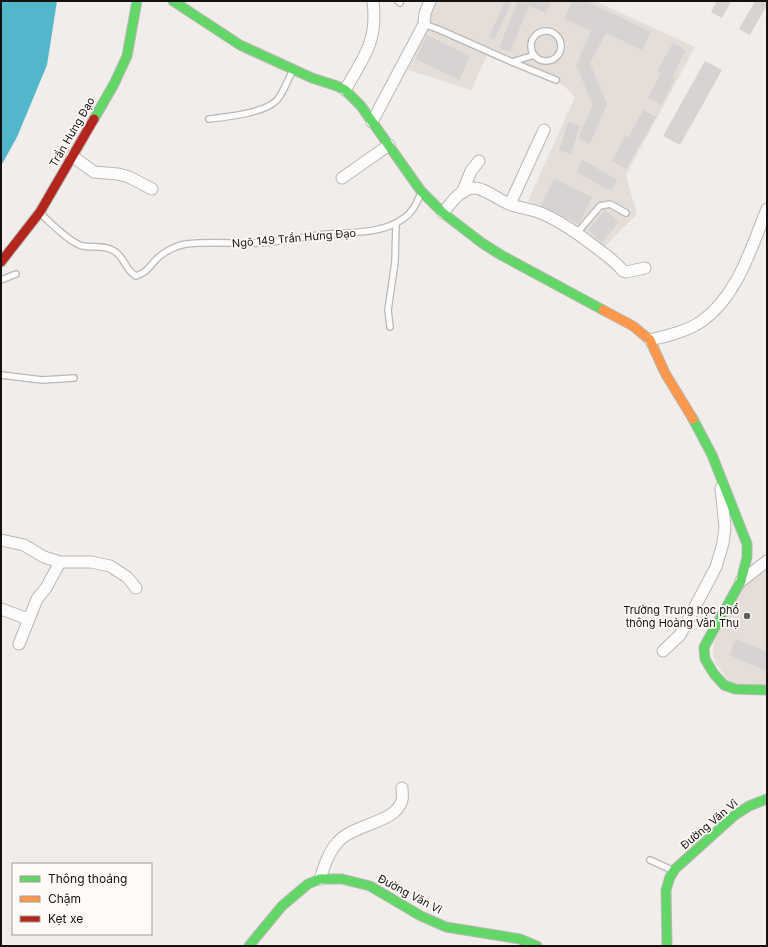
<svg xmlns="http://www.w3.org/2000/svg" width="768" height="947" viewBox="0 0 768 947" font-family="Inter,sans-serif">
  <rect width="100%" height="100%" fill="#f0edeb"/>
  <path fill="#e5ded8" d="M432,1H595L695,47L626,175L637,214L605,246L577,225L528,201L575,97L563,85L487,56L471,90L408,70L431,21L425,17Z
    M767,567V685L735,683L727,679L716,664L713,656L714,642L740,590Z"/>
  <path fill="#53b7cc" d="M1,1H57L47,65L17,137L1,166Z"/>
  <path fill="#d6d3d2" d="M505,1H512L495,39L489,37Z
    M518,1L524,3L525,1H545L550,3L546,13L529,6L510,52L499,48Z
    M573,1H586L651,32L642,50L606,33L590,63L607,104L590,144L578,138L593,105L576,65L591,31L564,19Z
    M717,1H731L722,18L711,12Z
    M755,1H763L767,5L750,35L739,29Z
    M427,35L470,56L459,80L416,59Z
    M673,43L686,50L672,77L675,79L661,105L648,98L661,73L657,71Z
    M705,61L722,70L680,145L663,136Z
    M643,110L656,117L626,169L612,161L625,136L628,138Z
    M568,122L580,126L571,154L559,150Z
    M583,160L617,180L611,191L576,172Z
    M554,179L592,197L579,224L541,206Z
    M605,210L619,222L602,242L588,230Z
    M736,639L767,652V671L729,655Z"/>
  <g fill="none" stroke-linecap="round" stroke-linejoin="round">
    <g stroke="#bab7b5" stroke-width="8">
      <path id="lane" d="M398,1L400,3
        M424,24L440,30L512,62L534,55
        M531 46a15 15 0 1 1 30 0a15 15 0 1 1-30 0Z
        M512,62L556,80
        M209,119C227,117 265,113 277,100C284,92 288,79 293,70
        M41,214C51,223 71,244 83,246C93,248 105,245 114,251C124,256 125,270 136,276C145,273 147,270 153,263C160,254 174,246 186,244C209,241 236,244 259,243C282,242 305,236 328,234C353,232 383,234 404,218C413,212 417,202 421,193
        M577,233L600,206L610,204L626,213
        M1,280L16,274
        M390,327L388,310L395,262L396,223
        M1,375L42,380L74,378
        M650,860L672,870"/>
    </g>
    <g stroke="#bab7b5" stroke-width="13">
      <path id="street" d="M345,90C364,57 378,41 373,1
        M372,122L424,24L425,13L430,1
        M72,156L94,172L118,174L129,177L152,189
        M342,178L389,145
        M462,193L471,171L479,161
        M510,204L544,130
        M443,213C451,203 459,190 473,188C483,187 499,200 509,204C519,208 531,209 541,213C562,222 580,235 598,249C607,256 616,262 623,271L626,272L645,268
        M650,340C667,336 688,331 702,321C738,295 751,248 767,209
        M1,540L24,545L44,557L60,562H91L110,566L127,577L136,588
        M741,581L767,561
        M1,609L28,619
        M19,644L37,599L46,588L60,562
        M663,651L680,635L716,567L723,543L725,527L721,488
        M320,879C324,867 328,853 337,843C352,824 397,823 402,800C403,797 402,792 402,788"/>
    </g>
    <g stroke="#bab7b5" stroke-width="11">
      <path id="fast" d="M173,1L240,45L312,78L337,86L345,90L361,106L421,191L443,213L482,243L501,255L603,310
        M94,119L114,84L127,56L137,1
        M693,419L712,455L747,544V557L741,581L704,647L705,659L714,674L724,685L735,689L767,690
        M249,946L282,906L308,884L320,879H342L370,886L421,916L446,927L520,939L537,946
        M667,946L666,890L670,877L675,869L735,815L749,806L767,799"/>
    </g>
    <g stroke="#bab7b5" stroke-width="11">
      <path id="slow" d="M603,310L633,326L650,340L665,373L693,419"/>
    </g>
    <g stroke="#bab7b5" stroke-width="11">
      <path id="jam" d="M1,262L40,212L94,119"/>
    </g>
    <use href="#lane" stroke="#fdfcfc" stroke-width="5.5"/>
    <use href="#street" stroke="#fdfcfc" stroke-width="11"/>
    <use href="#fast" stroke="#63d668" stroke-width="9"/>
    <use href="#slow" stroke="#ff974d" stroke-width="9"/>
    <use href="#jam" stroke="#b3261e" stroke-width="9"/>
  </g>
  <circle fill="#615f5d" stroke="#fffaf6" stroke-width="1.5" cx="747" cy="616" r="4"/>
  <g text-anchor="middle" stroke-width="3.5" stroke-linejoin="round" paint-order="stroke">
    <g font-size="11" fill="#141210" stroke="#fffaf6">
      <text transform="translate(72 132) rotate(-60)" y="4">Trần Hưng Đạo</text>
      <text transform="translate(294 238) rotate(-5)" y="4">Ngõ 149 Trần Hưng Đạo</text>
      <text transform="translate(709 824) rotate(-40)" y="4">Đường Văn Vỉ</text>
      <text transform="translate(410 894) rotate(28)" y="4">Đường Văn Vỉ</text>
    </g>
    <g font-size="11" fill="#141210" stroke="#fffaf6" text-anchor="end">
      <text x="739" y="614">Trường Trung học phổ<tspan x="739" dy="13">thông Hoàng Văn Thụ</tspan></text>
    </g>
  </g>
  <rect width="768" height="947" fill="none" stroke="#141210" stroke-width="4"/>
  <rect x="12" y="863" width="140" height="72" fill="#fffaf6" stroke="#a19d9a"/>
  <rect x="20" y="876" width="20" height="6" fill="#63d668" stroke="#a19d9a"/>
  <text x="48" y="883" font-size="12" fill="#141210">Thông thoáng</text>
  <rect x="20" y="896" width="20" height="6" fill="#ff974d" stroke="#a19d9a"/>
  <text x="48" y="903" font-size="12" fill="#141210">Chậm</text>
  <rect x="20" y="916" width="20" height="6" fill="#b3261e" stroke="#a19d9a"/>
  <text x="48" y="923" font-size="12" fill="#141210">Kẹt xe</text>
</svg>
